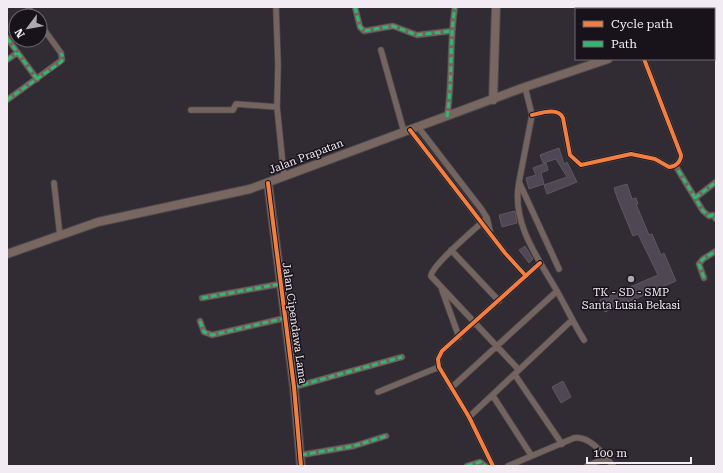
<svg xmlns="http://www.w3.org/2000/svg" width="723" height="473" viewBox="0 0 723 473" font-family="'Roboto Serif',serif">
  <rect width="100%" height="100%" fill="#312c33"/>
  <path fill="#504754" stroke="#5d595f" d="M559,148L564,164L567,162L577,182L547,194L544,185L567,177L556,159L543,163L540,155Z
    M546,163L548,170L541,173L544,184L529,189L526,178L536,175L533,168Z
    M627,184L632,199L636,198L638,204H636L649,235L652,234L661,255L664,253L676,281L605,312L600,300L658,275L638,234L633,236L618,200L614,188Z
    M515,211L517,223L502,227L499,215Z
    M525,246L533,259L529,263L519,250Z
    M563,381L571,397L561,403L552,387Z"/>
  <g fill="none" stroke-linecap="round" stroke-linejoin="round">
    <g stroke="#4b484d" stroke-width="7">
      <path id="street" d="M28,7L34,16
        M276,7L278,65L277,107L284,176
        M355,7L360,27L364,31L393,26L417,35L451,31
        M594,7L595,9
        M7,38L37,79
        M381,50L404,132
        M7,60L17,53
        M525,87L532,115L519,182L559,269
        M7,100L62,60L61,53L40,24
        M191,110H233L236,104L277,107
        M532,115C541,113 558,107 563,118L570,155L581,165L631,154L655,159L669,167C675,167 681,162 681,155L644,59
        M447,117C453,80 449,43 455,7
        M418,127L482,210L487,218L490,231
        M410,130L505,253L526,276
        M675,165L703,211L709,216L713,215L716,219
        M519,182C511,223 538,258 557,291C566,307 574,324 584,340
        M54,183L60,236
        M695,198L716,182
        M487,218C477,227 431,266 431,276L519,370
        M451,250L499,301
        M704,278L699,264L703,259L716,251
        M442,290L459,337
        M202,298L280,284
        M200,321L204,332L212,335L285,318
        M515,375L562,444
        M294,387L402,357
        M451,388L557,291
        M378,392L439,367
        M493,396L531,455
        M469,417L572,320
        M301,455L354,446L386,436
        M467,466L480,462L485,466
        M493,466L469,417L439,367L438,359L442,351L540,263
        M508,466L574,438C590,435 604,455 613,466
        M587,466L606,458"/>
    </g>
    <g stroke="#4b484d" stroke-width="10">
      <path id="secondary" d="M714,25H716
        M493,100L496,7
        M268,183L294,387L301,466
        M7,254L98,222L250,189L525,87L608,59"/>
    </g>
    <use href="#street" stroke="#74645f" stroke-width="5.5"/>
    <use href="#secondary" stroke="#786661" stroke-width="8"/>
    <path stroke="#33b770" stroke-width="3" stroke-dasharray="6 3" stroke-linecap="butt" d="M355,7L360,27L364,31L393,26L417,35L451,31
      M7,38L37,79
      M7,60L17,53
      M7,100L61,62L63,58L61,53
      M447,117C453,80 449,43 455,7
      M673,167L675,165L703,211L709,216L713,215L716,219
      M695,198L716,182
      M704,278L699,264L703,259L716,251
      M202,298L280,284
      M200,321L204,332L212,335L285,318
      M294,387L402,357
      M301,455L354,446L386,436
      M467,466L480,462L485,466"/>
    <g stroke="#18131a" stroke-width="6">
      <path id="cycleway" d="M532,115C541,113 558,107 563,118L570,155L581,165L631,154L655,159L669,167C675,167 681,162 681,155L644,59
        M410,130L505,253L526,276
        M268,183L294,387L301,466
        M493,466L469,417L439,367L438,359L442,351L540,263"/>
    </g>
    <use href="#cycleway" stroke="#f27e40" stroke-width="4"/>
  </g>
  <circle fill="#aea8b0" stroke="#18131a" stroke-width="1.5" cx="631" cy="279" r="4"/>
  <g text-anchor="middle" stroke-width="3" stroke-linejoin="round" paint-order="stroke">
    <g font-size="11" fill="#f2ebf4" stroke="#18131a">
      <text transform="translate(306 156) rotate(-21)" y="4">Jalan Prapatan</text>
      <text transform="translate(295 323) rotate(82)" y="4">Jalan Cipendawa Lama</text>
    </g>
    <g font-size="11" fill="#f2ebf4" stroke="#18131a">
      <text x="631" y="296">TK - SD - SMP<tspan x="631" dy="13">Santa Lusia Bekasi</tspan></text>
    </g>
  </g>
  <rect width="723" height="473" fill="none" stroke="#f2ebf4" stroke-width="16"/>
  <rect x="575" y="8" width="140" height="52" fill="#18131a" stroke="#6f6971"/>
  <rect x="583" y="21" width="20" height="6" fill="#f27e40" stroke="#6f6971"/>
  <text x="611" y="28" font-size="12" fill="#f2ebf4">Cycle path</text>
  <rect x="583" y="41" width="20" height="6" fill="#33b770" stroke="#6f6971"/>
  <text x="611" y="48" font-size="12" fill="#f2ebf4">Path</text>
  <g transform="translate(28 28) rotate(238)"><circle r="19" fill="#18131a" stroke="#6f6971"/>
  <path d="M0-3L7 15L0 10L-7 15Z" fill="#aea8b0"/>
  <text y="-6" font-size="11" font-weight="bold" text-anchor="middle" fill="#f2ebf4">N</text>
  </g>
  <path d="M587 457v6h104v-6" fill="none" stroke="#f2ebf4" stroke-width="2"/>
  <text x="593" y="457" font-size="12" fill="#f2ebf4" stroke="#18131a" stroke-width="3" paint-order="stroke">100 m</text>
</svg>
